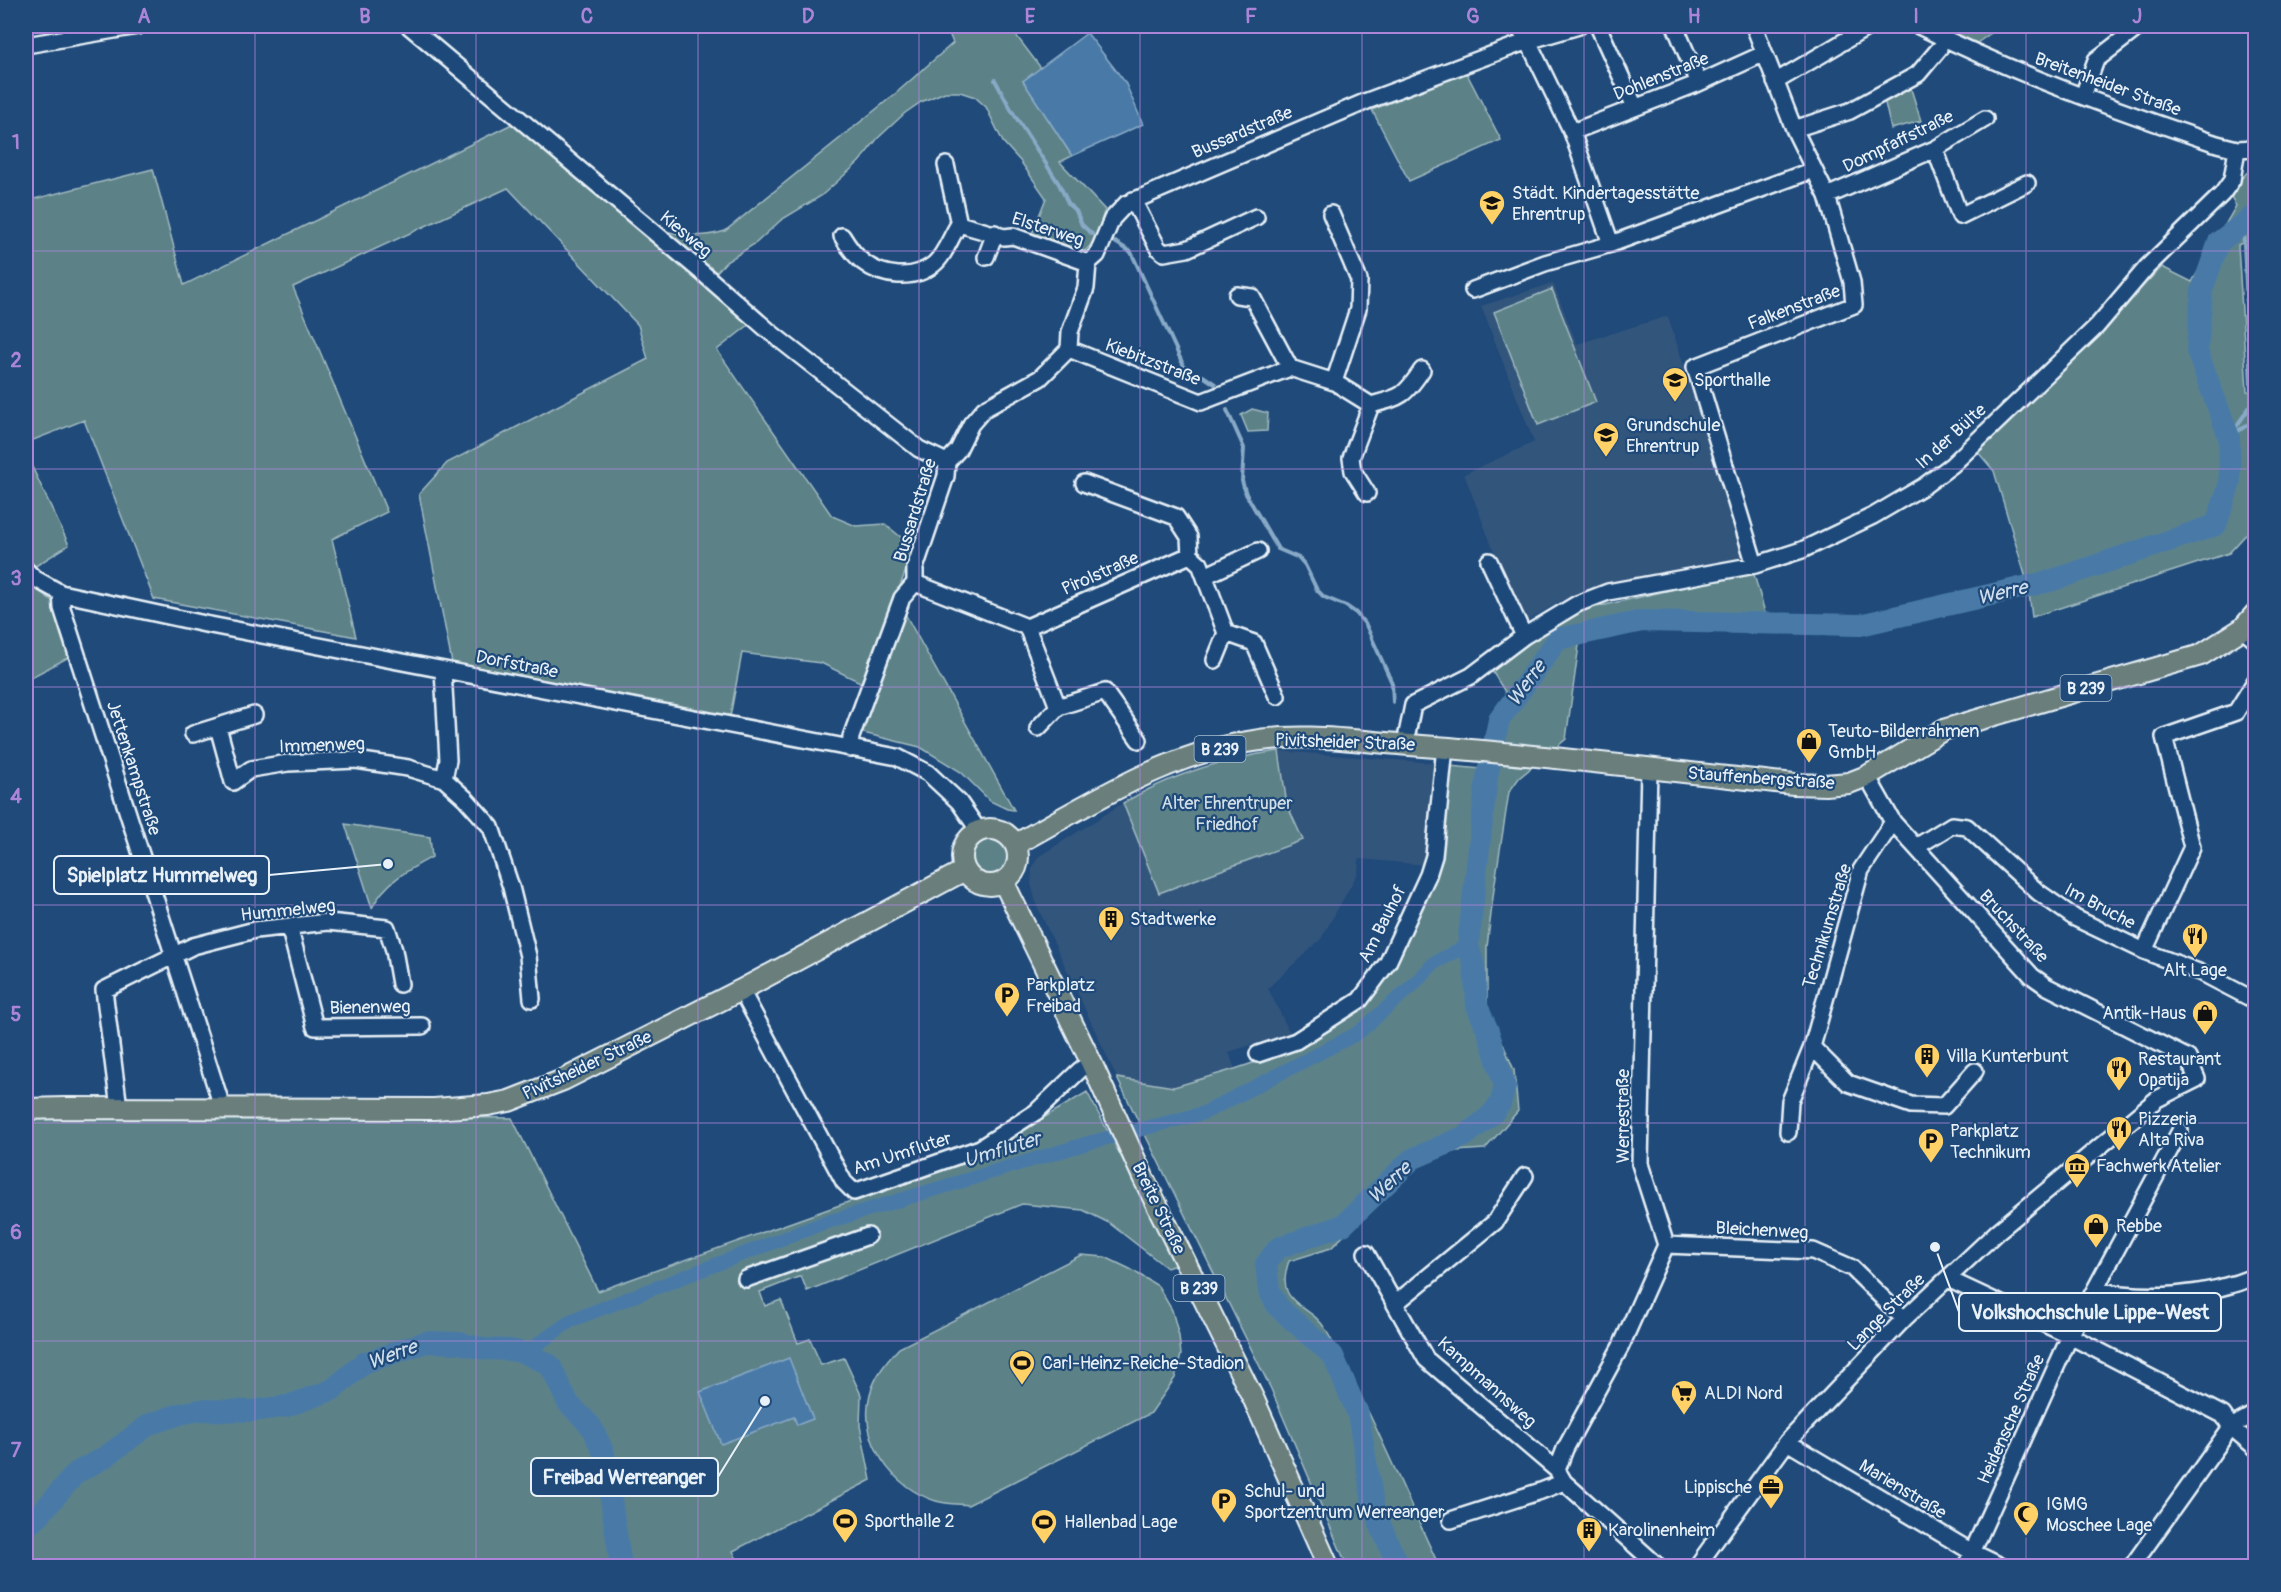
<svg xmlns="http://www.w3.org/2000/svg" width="2281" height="1592" viewBox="0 0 2281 1592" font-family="Pangolin,sans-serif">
  <rect width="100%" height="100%" fill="#1f4a7a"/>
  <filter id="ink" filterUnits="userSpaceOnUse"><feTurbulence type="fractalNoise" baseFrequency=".0167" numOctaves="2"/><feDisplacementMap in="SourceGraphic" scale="12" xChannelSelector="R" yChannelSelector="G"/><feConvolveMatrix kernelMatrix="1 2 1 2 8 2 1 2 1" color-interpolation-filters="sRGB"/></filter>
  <g filter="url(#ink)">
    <path fill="#32547c" d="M1553,283L1577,344L1668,316L1747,561L1590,588L1559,602L1522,624L1464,474L1534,442L1481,306Z
      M1279,751L1435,763L1425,865L1359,859L1358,873L1321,939L1268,988L1290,1033L1229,1052L1235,1069L1174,1087L1117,1078L1037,906L1031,884L1032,869L1038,857L1123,803L1159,893L1303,841L1287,805Z"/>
    <path fill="#5c8288" stroke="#a2bac0" stroke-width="1.5" d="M946,26H1009L1041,68L1023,81L1072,156L1060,162L1105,210C1099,224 1096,248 1080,253L1031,236L1046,198L1021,162L1003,142L986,107L975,97L960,92H945L921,102L905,113L878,138L859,162L821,196L781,220L756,243L726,262L712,277L656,229C681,235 700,239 725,231L895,94L953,43Z
      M1936,26H2001L1977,43Z
      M1466,72L1501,140L1409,181L1372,110Z
      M1904,88L1911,89L1921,121L1891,129L1884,99Z
      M512,124L750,324L717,350L832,516L856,526L885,524L914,548L864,684L821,663L742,653L730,717L452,663L419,494L447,463L648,359L638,325L508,188L293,287L387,512L332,539L356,637L154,599L84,420L26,443V313L31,311L26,299V201L153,169L184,285Z
      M2255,165V237L2238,245L2247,391L2255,393L2256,512L2250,530L2229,553L2032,617L2028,585L1994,471L1977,451L2162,267L2192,282L2236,206L2228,191Z
      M1552,289L1596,402L1538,425L1494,312Z
      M1252,409L1268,413L1267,431L1248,432L1241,415Z
      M26,454L69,545L34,567L26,558Z
      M1753,571L1768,623L1643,622L1579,645L1566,739L1519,778L1509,792L1494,889L1487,947V1006L1514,1070L1518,1111L1485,1149L1456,1151L1414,1167L1331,1248L1289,1261C1273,1307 1310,1302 1326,1330C1369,1406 1402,1487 1439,1566H1347L1271,1389L1117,1078L1174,1087L1235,1069L1297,1048L1352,1016L1369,1003L1400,958L1427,891L1450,766L1492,770L1499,721L1512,703L1492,671L1566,614Z
      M26,582L54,602L73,655L26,680Z
      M904,612L1014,810L1007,809L990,801L961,772L920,747L859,732Z
      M1279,751L1287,805L1303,840L1159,893L1123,803C1171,775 1224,758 1279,751Z
      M345,824L430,837L432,857C408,870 385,882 372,908Z
      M973 857a18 18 0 1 1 36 0a18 18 0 1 1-36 0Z
      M1087,1092L1178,1264L1167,1268L1109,1223L1083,1210L1022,1204L807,1291L801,1276L760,1292L765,1306L781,1300L798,1343L810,1339L821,1365L844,1358L861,1395L860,1426L871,1480L733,1551L740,1566H26V1116L118,1114L512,1118L598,1291L983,1154Z
      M1081,1255L1105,1257L1130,1269L1158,1286L1172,1310L1179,1336L1181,1355L1175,1378L1151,1413L968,1505C958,1504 946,1504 936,1501C892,1488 858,1440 870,1394C875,1376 886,1362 899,1348Z"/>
    <path fill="#4a7aa7" stroke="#89aac7" stroke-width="1.5" d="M1087,33L1125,82L1143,124L1072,156L1023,81Z
      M789,1358L813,1419L797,1425L794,1417L721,1444L700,1392Z"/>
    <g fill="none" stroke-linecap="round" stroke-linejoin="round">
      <path stroke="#89aac7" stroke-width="4" d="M995,80L1012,111L1059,184L1069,205L1076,211L1082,225L1092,234
        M1115,242L1131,252L1187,373L1203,376L1215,384
        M1227,410L1244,448L1242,481L1246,494L1278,549L1299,558L1305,565L1317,590L1324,597L1346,606L1356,613L1366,625L1392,683L1393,702
        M2232,435L2256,419
        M2229,437L2252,404L2243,224"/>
      <path stroke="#4a7aa7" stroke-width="14" d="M525,1353L572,1320L821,1224L1088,1143L1204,1113L1358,1033L1413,985L1434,963L1468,945"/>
      <path stroke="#4a7aa7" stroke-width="22" d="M26,1526L36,1519L76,1473L105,1457L150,1424L180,1414L200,1410L252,1411L287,1406L332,1390L364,1363L426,1342L460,1343L484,1349L510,1350L525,1353L550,1365L568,1403L591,1426L604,1453L621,1566
        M1398,1566L1374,1510L1358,1414L1333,1356L1278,1307L1269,1290L1266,1264L1278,1248L1343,1225L1412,1159L1465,1136L1491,1115L1500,1104L1505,1087L1488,1031L1477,1006L1474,966L1468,945L1487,777L1499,720L1558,639L1642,621L1860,625L2050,581L2216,525L2230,483L2229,437L2197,351L2202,290L2219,242L2256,214"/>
      <g stroke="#e8f1f8" stroke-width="20">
        <path id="minor" d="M409,26L705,275L770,332L919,449L947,462
          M1517,26L1528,41L1572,132L1611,244
          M1598,26L1635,107
          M1675,26L1699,83
          M1754,26L1794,129L1827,196L1852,282L1854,305L1695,367L1755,565
          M1919,26C2015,74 2116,110 2217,144L2237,149L2256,148
          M26,45L138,26
          M1775,82L1870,26
          M2083,96L2096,60L2140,26
          M1794,129L1850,111L1918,74L1939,49
          M1572,132L1699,83L1763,54
          M1935,149L1960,216L2027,183
          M946,165L959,224L1004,237L1013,236L1088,263
          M1827,196L1935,149L1985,119
          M1133,200L1158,248L1164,253L1187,249L1256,217
          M1331,214L1359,280L1358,309L1334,382
          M842,236C848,246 854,255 863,262C882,277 914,281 934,264C945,255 951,236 959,224
          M986,257L995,233
          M1473,290L1545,263L1611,244L1813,170
          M1237,295L1252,297L1290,368
          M1069,349L1201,402L1290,368L1334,382L1371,405C1401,397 1404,397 1422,370
          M1367,493L1353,471L1351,458L1371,405
          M1190,555L1200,564L1226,633L1254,643L1277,696
          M1489,561L1524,636
          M26,570L34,578L61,593L205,624L897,757L928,773L959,802L979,831
          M1205,576L1258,551
          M915,583L1027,627L1190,555L1189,537L1176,517L1084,483
          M61,593L62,608L219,1097V1108
          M1027,627L1058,707
          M2242,629L2256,641
          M1215,660L1226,633
          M443,670L448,760L444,779
          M218,727L233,782L251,769L288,763L356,760L408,768L444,779L465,798L491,827L511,887L528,956L532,999
          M1038,728L1058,707L1105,692L1139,740
          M193,734L254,715
          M1408,744L1407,734L1413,705L1471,676L1524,636L1577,604L1608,592L1755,565L1802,550L1873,516L1924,486L1952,465L2097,326L2147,267L2222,194L2232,180L2237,149
          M850,749L851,737L902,598L915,583V568L946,476L947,462L958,450L971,424L984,409L1040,378L1069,349L1070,332L1086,288L1088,263L1097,255L1112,219L1126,204L1367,101L1528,41L1579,26
          M1916,847L1952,825L1967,827L2038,892L2075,918L2144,951L2204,974L2252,999
          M289,926L315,1027L422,1026
          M2144,951L2192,847L2164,737L2236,712L2256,680
          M741,990L844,1182L854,1192L980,1148L1036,1112L1080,1070L1091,1062
          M1812,1047L1848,1083L1911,1105L1944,1106L1975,1071
          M1258,1054L1296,1041L1360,1000L1388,962L1428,875L1434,856L1445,747
          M119,1108L104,990L193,946L255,930L328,922L387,928L394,950L400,984
          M1788,1132L1790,1101L1812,1047L1861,870L1893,822
          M1666,1245L1813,1251L1852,1268L1904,1319
          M1366,1253L1426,1359L1557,1470L1564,1482
          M746,1279L868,1236
          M1948,1279L2070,1336L2223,1415L2231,1427L2256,1448
          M2095,1290C2148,1300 2206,1297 2256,1276
          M1396,1303L1495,1222L1525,1176
          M1787,1442L1972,1552L2001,1566
          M1557,1470L1565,1449L1621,1346L1666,1245L1640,1164L1649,769
          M1451,1520L1541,1491L1564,1482L1658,1566
          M1697,1566L1787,1442L1904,1319L1997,1232L2157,1099L2197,1079L2188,1058L2046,986L2032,976L1893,822L1867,776
          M1966,1566L2070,1336L2180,1131
          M2132,1566L2231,1427L2256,1413"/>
      </g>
      <g stroke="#e8f1f8" stroke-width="24">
        <path id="major" d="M962 857a28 28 0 1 1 56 0a28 28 0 1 1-56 0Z
          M1016,844C1089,804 1163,756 1247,742C1301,732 1355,741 1410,745C1538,754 1666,771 1794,784L1825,785L1849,783L1867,776L1943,730L2201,655L2242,629L2256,613
          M1004,883L1091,1062L1143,1177L1254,1400L1328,1566
          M26,1109L64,1108L434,1109L488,1105L509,1101L563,1080L741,990L965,870"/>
      </g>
      <use href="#minor" stroke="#1f4a7a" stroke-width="15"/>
      <use href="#major" stroke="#6b7f7c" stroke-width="20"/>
    </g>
  </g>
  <path fill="none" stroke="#ac85d9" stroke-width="1.5" stroke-opacity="0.55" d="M255,26V1566M476,26V1566M698,26V1566M919,26V1566M1140,26V1566M1362,26V1566M1584,26V1566M1805,26V1566M2026,26V1566M26,251H2256M26,469H2256M26,687H2256M26,905H2256M26,1123H2256M26,1341H2256"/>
  <defs>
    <g id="school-pin" transform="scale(1.35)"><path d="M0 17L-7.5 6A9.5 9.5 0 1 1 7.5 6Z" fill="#ffd166" stroke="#1f4a7a"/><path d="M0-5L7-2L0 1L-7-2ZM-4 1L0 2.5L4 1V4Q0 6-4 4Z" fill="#111"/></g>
    <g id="shop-pin" transform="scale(1.35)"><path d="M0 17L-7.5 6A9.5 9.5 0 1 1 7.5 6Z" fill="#ffd166" stroke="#1f4a7a"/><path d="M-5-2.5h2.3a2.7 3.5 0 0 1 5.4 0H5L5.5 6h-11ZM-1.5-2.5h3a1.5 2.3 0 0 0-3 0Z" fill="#111"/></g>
    <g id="building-pin" transform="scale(1.35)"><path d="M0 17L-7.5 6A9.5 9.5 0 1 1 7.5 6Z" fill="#ffd166" stroke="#1f4a7a"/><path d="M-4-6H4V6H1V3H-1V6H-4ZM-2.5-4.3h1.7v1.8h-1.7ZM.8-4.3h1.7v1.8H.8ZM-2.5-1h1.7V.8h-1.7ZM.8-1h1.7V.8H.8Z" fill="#111"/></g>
    <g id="restaurant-pin" transform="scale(1.35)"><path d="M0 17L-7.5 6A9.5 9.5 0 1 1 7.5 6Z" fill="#ffd166" stroke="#1f4a7a"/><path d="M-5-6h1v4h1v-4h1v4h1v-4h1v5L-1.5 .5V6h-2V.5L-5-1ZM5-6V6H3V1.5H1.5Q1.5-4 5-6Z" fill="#111"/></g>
    <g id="parking-pin" transform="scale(1.35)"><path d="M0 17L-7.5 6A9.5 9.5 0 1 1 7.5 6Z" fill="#ffd166" stroke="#1f4a7a"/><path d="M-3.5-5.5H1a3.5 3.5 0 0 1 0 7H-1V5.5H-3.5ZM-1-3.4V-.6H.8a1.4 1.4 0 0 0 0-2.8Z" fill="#111"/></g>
    <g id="museum-pin" transform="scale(1.35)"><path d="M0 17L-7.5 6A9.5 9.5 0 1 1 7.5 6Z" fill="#ffd166" stroke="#1f4a7a"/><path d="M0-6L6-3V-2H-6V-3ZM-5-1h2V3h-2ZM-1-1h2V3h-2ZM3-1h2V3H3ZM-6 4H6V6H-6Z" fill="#111"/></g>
    <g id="stadium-pin" transform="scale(1.35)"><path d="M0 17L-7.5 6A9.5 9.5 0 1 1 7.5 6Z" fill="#ffd166" stroke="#1f4a7a"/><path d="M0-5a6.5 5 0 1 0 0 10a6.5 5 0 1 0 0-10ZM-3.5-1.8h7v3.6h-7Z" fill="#111"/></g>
    <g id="supermarket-pin" transform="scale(1.35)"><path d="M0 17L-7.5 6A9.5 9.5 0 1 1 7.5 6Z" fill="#ffd166" stroke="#1f4a7a"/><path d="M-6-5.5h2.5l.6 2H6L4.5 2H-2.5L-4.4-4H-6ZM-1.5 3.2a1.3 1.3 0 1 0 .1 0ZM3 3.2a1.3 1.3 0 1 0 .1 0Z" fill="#111"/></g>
    <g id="office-pin" transform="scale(1.35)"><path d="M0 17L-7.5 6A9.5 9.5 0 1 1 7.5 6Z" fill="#ffd166" stroke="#1f4a7a"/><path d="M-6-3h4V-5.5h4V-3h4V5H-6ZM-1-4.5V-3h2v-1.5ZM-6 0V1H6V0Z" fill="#111"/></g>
    <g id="mosque-pin" transform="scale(1.35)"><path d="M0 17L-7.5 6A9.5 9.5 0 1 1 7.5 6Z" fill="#ffd166" stroke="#1f4a7a"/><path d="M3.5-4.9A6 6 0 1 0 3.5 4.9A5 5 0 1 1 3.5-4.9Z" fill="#111"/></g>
  </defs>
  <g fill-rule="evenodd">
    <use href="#school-pin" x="1492" y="203"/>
    <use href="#school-pin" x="1675" y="380"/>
    <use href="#school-pin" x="1606" y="435"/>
    <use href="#shop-pin" x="1809" y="741"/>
    <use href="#building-pin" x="1111" y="919"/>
    <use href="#restaurant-pin" x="2195" y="936"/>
    <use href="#parking-pin" x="1007" y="995"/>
    <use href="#shop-pin" x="2205" y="1013"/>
    <use href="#building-pin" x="1927" y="1056"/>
    <use href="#restaurant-pin" x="2119" y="1069"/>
    <use href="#restaurant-pin" x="2119" y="1129"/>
    <use href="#parking-pin" x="1931" y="1141"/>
    <use href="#museum-pin" x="2077" y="1166"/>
    <use href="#shop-pin" x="2096" y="1226"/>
    <use href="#stadium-pin" x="1022" y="1363"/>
    <use href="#supermarket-pin" x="1684" y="1393"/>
    <use href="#office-pin" x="1771" y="1487"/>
    <use href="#parking-pin" x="1224" y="1501"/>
    <use href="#mosque-pin" x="2026" y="1514"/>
    <use href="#stadium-pin" x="845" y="1521"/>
    <use href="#stadium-pin" x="1044" y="1522"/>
    <use href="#building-pin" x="1589" y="1530"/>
  </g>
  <g text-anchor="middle" stroke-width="4.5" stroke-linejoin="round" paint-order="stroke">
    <g fill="#1f4a7a" stroke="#acbfd2" stroke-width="1.5">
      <rect x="2060.5" y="675" width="51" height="26" rx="4.5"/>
      <rect x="1194.5" y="736" width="51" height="26" rx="4.5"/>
      <rect x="1173.5" y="1275" width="51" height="26" rx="4.5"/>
    </g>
    <g font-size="16" font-weight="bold" fill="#e8f1f8">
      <text x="2086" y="694">B 239</text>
      <text x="1220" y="755">B 239</text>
      <text x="1199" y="1294">B 239</text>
    </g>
    <g font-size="18" fill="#e8f1f8" stroke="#1f4a7a">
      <text transform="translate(1661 76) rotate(-22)" y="6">Dohlenstraße</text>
      <text transform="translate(2108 84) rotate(20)" y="6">Breitenheider Straße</text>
      <text transform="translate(1242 132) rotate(-23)" y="6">Bussardstraße</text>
      <text transform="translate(1898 141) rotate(-26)" y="6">Dompfaffstraße</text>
      <text transform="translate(1048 229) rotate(18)" y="6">Elsterweg</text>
      <text transform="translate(686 234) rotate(40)" y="6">Kiesweg</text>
      <text transform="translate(1794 307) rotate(-21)" y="6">Falkenstraße</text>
      <text transform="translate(1153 362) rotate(21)" y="6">Kiebitzstraße</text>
      <text transform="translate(1951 436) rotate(-42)" y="6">In der Bülte</text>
      <text transform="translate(915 510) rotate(-73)" y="6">Bussardstraße</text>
      <text transform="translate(1100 573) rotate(-24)" y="6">Pirolstraße</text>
      <text transform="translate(517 664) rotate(11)" y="6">Dorfstraße</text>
      <text transform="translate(1345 742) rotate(2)" y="6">Pivitsheider Straße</text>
      <text transform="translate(322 745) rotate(-2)" y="6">Immenweg</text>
      <text transform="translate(134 768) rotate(72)" y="6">Jettenkampstraße</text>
      <text transform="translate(1761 778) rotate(4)" y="6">Stauffenbergstraße</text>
      <text transform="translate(2100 906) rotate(28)" y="6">Im Bruche</text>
      <text transform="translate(288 910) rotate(-6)" y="6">Hummelweg</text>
      <text transform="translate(1382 924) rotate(-63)" y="6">Am Bauhof</text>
      <text transform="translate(1827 926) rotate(-73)" y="6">Technikumstraße</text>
      <text transform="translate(2014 926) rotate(47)" y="6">Bruchstraße</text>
      <text transform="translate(370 1007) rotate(-1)" y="6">Bienenweg</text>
      <text transform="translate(587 1065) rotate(-25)" y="6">Pivitsheider Straße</text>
      <text transform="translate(1623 1116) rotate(-90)" y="6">Werrestraße</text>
      <text transform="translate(902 1153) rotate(-18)" y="6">Am Umfluter</text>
      <text transform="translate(1159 1208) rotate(64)" y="6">Breite Straße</text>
      <text transform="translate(1762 1230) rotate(3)" y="6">Bleichenweg</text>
      <text transform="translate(1886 1312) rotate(-45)" y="6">Lange Straße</text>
      <text transform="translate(1487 1382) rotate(42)" y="6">Kampmannsweg</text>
      <text transform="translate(2011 1419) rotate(-66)" y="6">Heidensche Straße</text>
      <text transform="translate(1903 1489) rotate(31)" y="6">Marienstraße</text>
    </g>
    <g font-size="18" fill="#e8f1f8" stroke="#1f4a7a" text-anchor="start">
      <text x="1512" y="199">Städt. Kindertagesstätte<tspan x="1512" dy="21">Ehrentrup</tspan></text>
      <text x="1694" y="386">Sporthalle</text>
      <text x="1626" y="431">Grundschule<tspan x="1626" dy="21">Ehrentrup</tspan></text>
      <text x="1828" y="737">Teuto-Bilderrahmen<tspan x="1828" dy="21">GmbH</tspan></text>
      <text x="1130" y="925">Stadtwerke</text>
      <text x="2195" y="976" text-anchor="middle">Alt Lage</text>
      <text x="1026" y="991">Parkplatz<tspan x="1026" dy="21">Freibad</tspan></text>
      <text x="2186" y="1019" text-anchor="end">Antik-Haus</text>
      <text x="1946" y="1062">Villa Kunterbunt</text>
      <text x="2138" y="1065">Restaurant<tspan x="2138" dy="21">Opatija</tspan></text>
      <text x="2138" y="1125">Pizzeria<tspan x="2138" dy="21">Alta Riva</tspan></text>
      <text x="1950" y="1137">Parkplatz<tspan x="1950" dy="21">Technikum</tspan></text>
      <text x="2096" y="1172">Fachwerk Atelier</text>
      <text x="2116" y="1232">Rebbe</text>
      <text x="1042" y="1369">Carl-Heinz-Reiche-Stadion</text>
      <text x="1704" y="1399">ALDI Nord</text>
      <text x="1752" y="1493" text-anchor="end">Lippische</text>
      <text x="1244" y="1497">Schul- und<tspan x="1244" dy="21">Sportzentrum Werreanger</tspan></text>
      <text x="2046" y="1510">IGMG<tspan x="2046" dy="21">Moschee Lage</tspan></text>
      <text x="864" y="1527">Sporthalle 2</text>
      <text x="1064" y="1528">Hallenbad Lage</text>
      <text x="1608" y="1536">Karolinenheim</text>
    </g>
    <g font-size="18" fill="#d3e0e7" stroke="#1f4a7a">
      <text x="1227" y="809">Alter Ehrentruper<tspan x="1227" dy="21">Friedhof</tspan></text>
    </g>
    <g font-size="20" font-style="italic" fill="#d0dfec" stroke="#1f4a7a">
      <text transform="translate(2002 592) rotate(-13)" y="7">Werre</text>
      <text transform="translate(1526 683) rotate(-54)" y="7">Werre</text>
      <text transform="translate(1002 1149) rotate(-17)" y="7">Umfluter</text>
      <text transform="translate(1389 1182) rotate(-43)" y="7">Werre</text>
      <text transform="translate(392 1354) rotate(-20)" y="7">Werre</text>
    </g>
  </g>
  <path fill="none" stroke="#e8f1f8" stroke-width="2" d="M388 864L269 875M1935 1247L1959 1312M765 1401L718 1477"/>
  <g fill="#e8f1f8" stroke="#1f4a7a" stroke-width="2">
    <circle cx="388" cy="864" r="6"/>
    <circle cx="1935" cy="1247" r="6"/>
    <circle cx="765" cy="1401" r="6"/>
  </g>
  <g fill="#1f4a7a" stroke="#e8f1f8" stroke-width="2">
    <rect x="54" y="856" width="215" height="38" rx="6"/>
    <rect x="1959" y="1293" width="262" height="38" rx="6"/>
    <rect x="531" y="1458" width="187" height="38" rx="6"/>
  </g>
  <g font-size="20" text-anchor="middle" font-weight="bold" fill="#e8f1f8">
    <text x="162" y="882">Spielplatz Hummelweg</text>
    <text x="2090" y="1319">Volkshochschule Lippe-West</text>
    <text x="624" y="1484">Freibad Werreanger</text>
  </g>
  <rect width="2281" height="1592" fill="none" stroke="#1f4a7a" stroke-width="66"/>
  <rect x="33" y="33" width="2215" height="1526" fill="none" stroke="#ac85d9" stroke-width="2"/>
  <g font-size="20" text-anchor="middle" font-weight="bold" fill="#ac85d9">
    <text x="144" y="23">A</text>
    <text x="365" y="23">B</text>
    <text x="587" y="23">C</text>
    <text x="808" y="23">D</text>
    <text x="1030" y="23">E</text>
    <text x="1251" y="23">F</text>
    <text x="1473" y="23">G</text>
    <text x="1694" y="23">H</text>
    <text x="1916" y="23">I</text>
    <text x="2137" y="23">J</text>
    <text x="16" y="149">1</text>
    <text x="16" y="367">2</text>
    <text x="16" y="585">3</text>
    <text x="16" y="803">4</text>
    <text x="16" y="1021">5</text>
    <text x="16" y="1239">6</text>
    <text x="16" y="1457">7</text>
  </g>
</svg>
